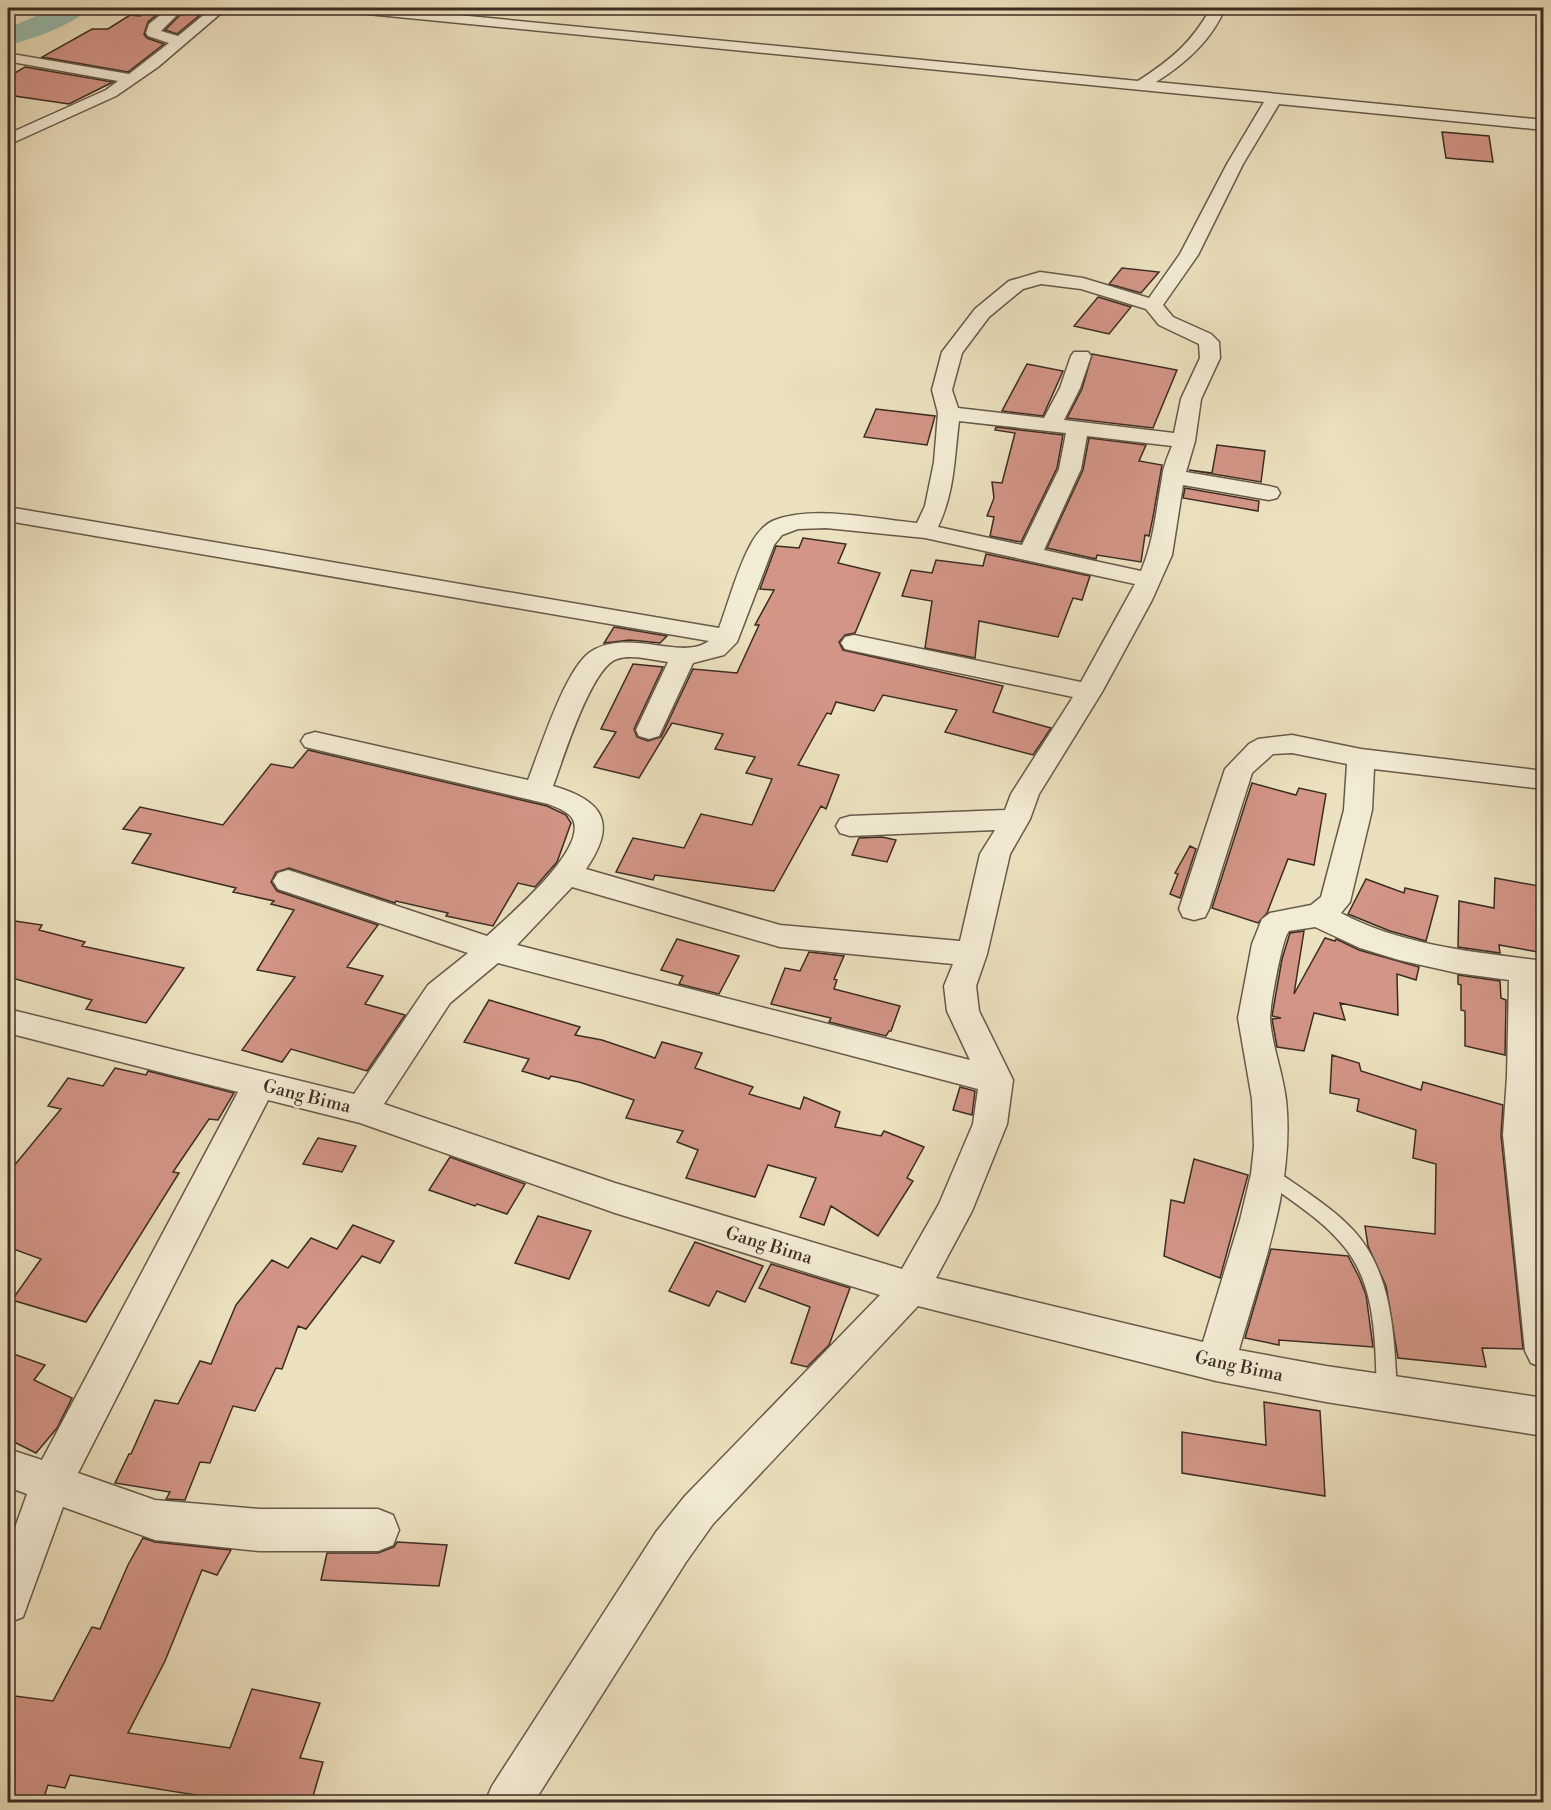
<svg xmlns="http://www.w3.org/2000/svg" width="1551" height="1810" viewBox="0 0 1551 1810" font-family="'Libre Bodoni',serif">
  <rect width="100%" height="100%" fill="#ece1be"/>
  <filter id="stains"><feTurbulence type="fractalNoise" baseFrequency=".00333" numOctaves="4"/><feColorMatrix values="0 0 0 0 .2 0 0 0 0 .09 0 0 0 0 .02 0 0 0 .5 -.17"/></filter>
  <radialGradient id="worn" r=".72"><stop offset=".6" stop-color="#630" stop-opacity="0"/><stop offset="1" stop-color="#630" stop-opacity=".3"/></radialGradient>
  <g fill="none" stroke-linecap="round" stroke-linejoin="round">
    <path fill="#99beb0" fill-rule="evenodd" d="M55,8H88C77,24 27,41 8,45V28Z"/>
  </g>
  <path fill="#d39586" stroke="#3b2c23" stroke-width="1.5" d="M148,10L161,11L148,22L144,34L147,38L164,44L128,72L42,57L92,29H108L130,15L140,16Z
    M182,13L200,15L177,34L165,30Z
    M25,67L113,82L69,104L8,95V77Z
    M1442,132L1489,136L1493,162L1446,158Z
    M1122,268L1159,272L1141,293L1109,284Z
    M1098,297L1131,307L1109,334L1074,326Z
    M1092,354L1177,370L1153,428L1067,418L1082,389Z
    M1027,364L1063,371L1043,416L1002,411Z
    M876,409L935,416L927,445L864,437Z
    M996,427L1063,435L1057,468L1021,542L990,536L994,517L987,516L994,498L992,482L1002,483L1015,433L995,430Z
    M1089,438L1146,445L1139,461L1162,465L1153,517L1149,536L1145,535L1141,562L1097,555L1096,559L1047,548L1083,470Z
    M1217,445L1265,451L1261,482L1189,470L1212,473Z
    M1185,488L1259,501L1258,511L1183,498Z
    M803,538L846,544L838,563L880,573L855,633L845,635L839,642L843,650L1003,686L993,712L1051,728L1033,755L945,732L957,710L883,695L874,711L836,702L831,714L827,713L798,765L839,775L826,809L821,806L774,891L655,875L653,880L616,872L633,838L684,848L701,814L752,825L772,779L746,773L755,757L715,749L723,734L672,723L639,778L594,767L616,732L601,729L633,664L663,667L634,729L637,737L648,741L661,737L693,669L737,673L759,625H755L774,590L760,589L776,546L799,548Z
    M986,554L1090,576L1082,600L1073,598L1058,637L979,621L975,658L925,648L932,601L902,596L911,570L932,573L936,560L983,566Z
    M614,627L667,636L660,643L630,640L604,643Z
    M308,750L547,806L566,815L571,823L557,862L535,887L518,883L493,926L446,916L448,913L396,901L395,903L289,868L276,872L271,882L277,891L378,925L347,967L383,976L365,1004L405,1015L367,1071L291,1049L282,1062L242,1050L295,977L257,970L294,910L271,904L274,901L233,892L236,888L132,863L151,834L123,829L140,807L223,825L271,764L293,768Z
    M1252,783L1296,795L1299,788L1326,794L1314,865L1288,859L1267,913L1258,923L1212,908Z
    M882,837L896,840L887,862L852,855L859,838Z
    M1190,846L1196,849L1180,898L1170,894L1178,874L1175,873Z
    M1495,878L1544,887V953L1499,945L1500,953L1458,947L1459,901L1494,908Z
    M1366,879L1404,893L1405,888L1438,896L1426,941L1390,931L1348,914Z
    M8,920L42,925L39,930L85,942L82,946L184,968L146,1023L86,1009L92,1000L8,977Z
    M1304,931L1294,994L1325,938L1335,941L1336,939L1359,950L1419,967L1416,980L1397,974L1398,1015L1340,1003L1345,1020L1314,1013L1304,1051L1277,1047L1272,1019L1281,1018L1272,1016L1282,959L1290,933Z
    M677,939L739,956L719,994L679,984L683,976L661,970Z
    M809,952L844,956L834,979L837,980L834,989L900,1006L891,1031H889L886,1036L829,1022L831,1018L771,1004L785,968L800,971Z
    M1458,975L1500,981L1501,998L1506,1000L1505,1055L1465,1046V1011L1461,1010V985L1458,984Z
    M489,1000L580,1027L575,1035L602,1040L655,1058L662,1042L702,1053L695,1068L753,1087L749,1094L800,1109L804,1097L840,1112L835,1127L881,1136L884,1131L924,1147L907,1178L913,1181L878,1236L831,1206L824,1225L800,1217L816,1178L768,1165L755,1197L686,1178L698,1150L677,1142L683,1131L626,1118L634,1100L579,1082L551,1076L549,1079L522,1071L529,1059L464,1042Z
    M1332,1055L1359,1063L1361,1071L1421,1090L1423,1082L1503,1105L1501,1135L1523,1349L1482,1348L1486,1367L1398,1358L1386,1286L1368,1246L1365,1226L1435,1234L1436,1164L1413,1158L1416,1130L1357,1111L1359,1099L1330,1093Z
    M115,1068L146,1075L148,1071L234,1093L218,1120L209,1119L173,1172L179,1173L86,1322L12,1300L41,1259L8,1247V1173L61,1109L48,1106L68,1078L103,1086Z
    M960,1087L975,1091L972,1115L953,1110Z
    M318,1138L356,1146L342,1172L303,1164Z
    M450,1157L525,1184L507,1214L477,1204L475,1206L429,1190Z
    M1194,1159L1248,1175L1220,1278L1164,1256L1171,1200L1184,1203Z
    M538,1216L591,1231L569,1279L515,1263Z
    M353,1225L394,1241L380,1263L362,1256L306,1329L298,1326L282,1369L276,1368L255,1411L233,1406L210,1463L200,1462L185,1500L166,1499L170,1492L115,1483L129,1454H131L155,1400L178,1404L200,1361L211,1364L236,1305L272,1260L288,1268L311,1238L337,1249Z
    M695,1242L763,1266L745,1302L717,1291L709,1306L669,1291Z
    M1271,1249L1348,1256L1359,1277L1366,1295L1373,1347L1279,1340V1345L1245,1338Z
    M771,1264L850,1288L829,1345L807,1367L791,1363L810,1307L759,1288Z
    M8,1352L45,1365L34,1380L72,1398L57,1428L36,1453L8,1439Z
    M1264,1402L1320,1411L1325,1496L1182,1473V1432L1266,1445Z
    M143,1538L155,1542L231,1550L217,1575L202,1570L165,1661L128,1733L230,1748L252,1689L320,1703L300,1758L323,1762L311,1803H213L215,1798L70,1775L65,1788L48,1785L42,1803H8V1714L15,1696L53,1701L92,1627L100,1629L128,1565Z
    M397,1542L447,1545L439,1586L321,1580L327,1553H378L394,1547Z"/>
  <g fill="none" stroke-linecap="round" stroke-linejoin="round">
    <g stroke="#67594a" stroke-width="3">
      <path id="service" d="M1268,1167L1274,1169C1301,1189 1331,1206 1354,1231C1393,1274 1394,1337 1397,1392L1394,1398L1387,1401L1380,1398L1377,1392C1375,1342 1377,1283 1341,1243C1319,1217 1288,1199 1262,1179L1259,1174L1262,1169Z"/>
    </g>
    <g stroke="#67594a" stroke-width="3">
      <path id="minor" d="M169,8L183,9L161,31L178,36L212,8H227L158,67L116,96L8,145V134L106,90L118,81L12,62L8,61V55L12,54L129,74L169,43L148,36L146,33L149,24Z
        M340,8H385L1138,81C1172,59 1191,43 1211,8H1225C1212,40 1185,64 1156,82L1544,120V130L1279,104L1243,164L1198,255L1163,305L1173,317L1211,334L1219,342L1220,358L1201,399L1195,441L1186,472L1269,486L1277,488L1280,493L1277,498L1269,500L1183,485L1172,555L1152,600L1102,692L1039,794L1030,819L1010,854L987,954L976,986L979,1011L1013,1080L1007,1124L972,1211L936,1278L1203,1342L1240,1220L1251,1174L1254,1147L1252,1099L1238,1018L1252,944L1262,919L1270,913L1311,905L1321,897L1344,810L1347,764L1292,753L1273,754L1252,773L1209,909L1205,917L1194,920L1183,917L1179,909L1225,769L1249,744L1258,739L1292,735L1361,749L1544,771V789L1374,769L1372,810L1350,902L1341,913C1403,946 1475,952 1544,961V985L1541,984V1076L1537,1135L1544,1189V1368L1531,1363L1525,1351L1503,1135L1507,1076L1509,980L1457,973L1399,960L1360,948L1315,927L1289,931C1282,938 1270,1007 1270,1019C1272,1046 1283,1073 1286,1100C1295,1185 1262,1268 1239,1350L1326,1366L1544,1398V1436L1326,1402L1216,1381L918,1306L713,1524L686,1562L534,1802H485L492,1786L656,1532L685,1496L880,1295L615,1213L360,1123L268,1100L78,1473L155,1500L259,1509H378L393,1515L399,1530L393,1545L378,1551H259L155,1540L63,1507L23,1617L8,1623V1547L27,1494L8,1487V1449L42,1460L238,1092L8,1033V1009L354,1094L428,985L468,953L278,889L273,881L278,873L288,870L298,873L487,936C507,917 591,847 572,818C567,811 556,807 548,804L305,747L301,741L305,735L315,732L528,780C540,750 564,672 589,653C607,639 634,642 655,645C672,647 694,652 709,641L8,521V507L719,628C729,601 738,566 752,542C757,533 766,523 775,520C814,505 876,519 917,523L925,506L934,462L938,413L932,390L942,352L975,309L1009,281L1040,272L1083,278L1149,298L1180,254L1227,164L1264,102L347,12ZM1041,284L1081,289L1146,309L1159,325L1199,344L1200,358L1181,399L1174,433L1064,420L1080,388L1091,356L1088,352H1074L1071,356L1060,388L1044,418L958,408L952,390L962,353L989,317L1023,289ZM959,421L1066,433L1059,469L1022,545L938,527C955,490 954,460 959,421ZM1087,436L1172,446C1168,456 1163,467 1162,478C1156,510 1154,541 1141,571L1044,550L1081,469ZM826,528L925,538L1135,584L1081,682L854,635L845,637L841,643L845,649L854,651L1073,697L1011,794L1005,810L850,816L840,819L836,826L840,833L850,836L995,830L980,854L960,941L780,925L586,869C617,824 605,801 553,786C563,760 591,667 617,659C632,654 652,660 668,662L636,730L639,736L649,739L659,736L693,663L724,655L737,642L774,545L782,535L798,529ZM572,887L780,947L953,964L944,986L947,1011L970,1060L517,945ZM498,963L978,1089L973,1124L939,1204L902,1269L615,1183L384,1104L450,1003Z"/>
    </g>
    <use href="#service" fill="#f3ecd5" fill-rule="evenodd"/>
    <use href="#minor" fill="#f3ecd5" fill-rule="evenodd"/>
  </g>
  <g text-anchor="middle" stroke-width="5" stroke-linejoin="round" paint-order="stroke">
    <g font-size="18" fill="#3b2c23" stroke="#f3ecd5">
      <text transform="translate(307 1096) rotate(14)" y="6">Gang Bima</text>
      <text transform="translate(769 1245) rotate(17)" y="6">Gang Bima</text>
      <text transform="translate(1239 1366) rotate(12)" y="6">Gang Bima</text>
    </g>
  </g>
  <rect width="1551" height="1810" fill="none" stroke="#ece1be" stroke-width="30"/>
  <rect x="9" y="9" width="1533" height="1792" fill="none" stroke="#3b2c23" stroke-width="3"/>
  <rect x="15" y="15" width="1521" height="1780" fill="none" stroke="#3b2c23" stroke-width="1.5"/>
  <rect width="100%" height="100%" filter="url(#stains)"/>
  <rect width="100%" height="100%" fill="url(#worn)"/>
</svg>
